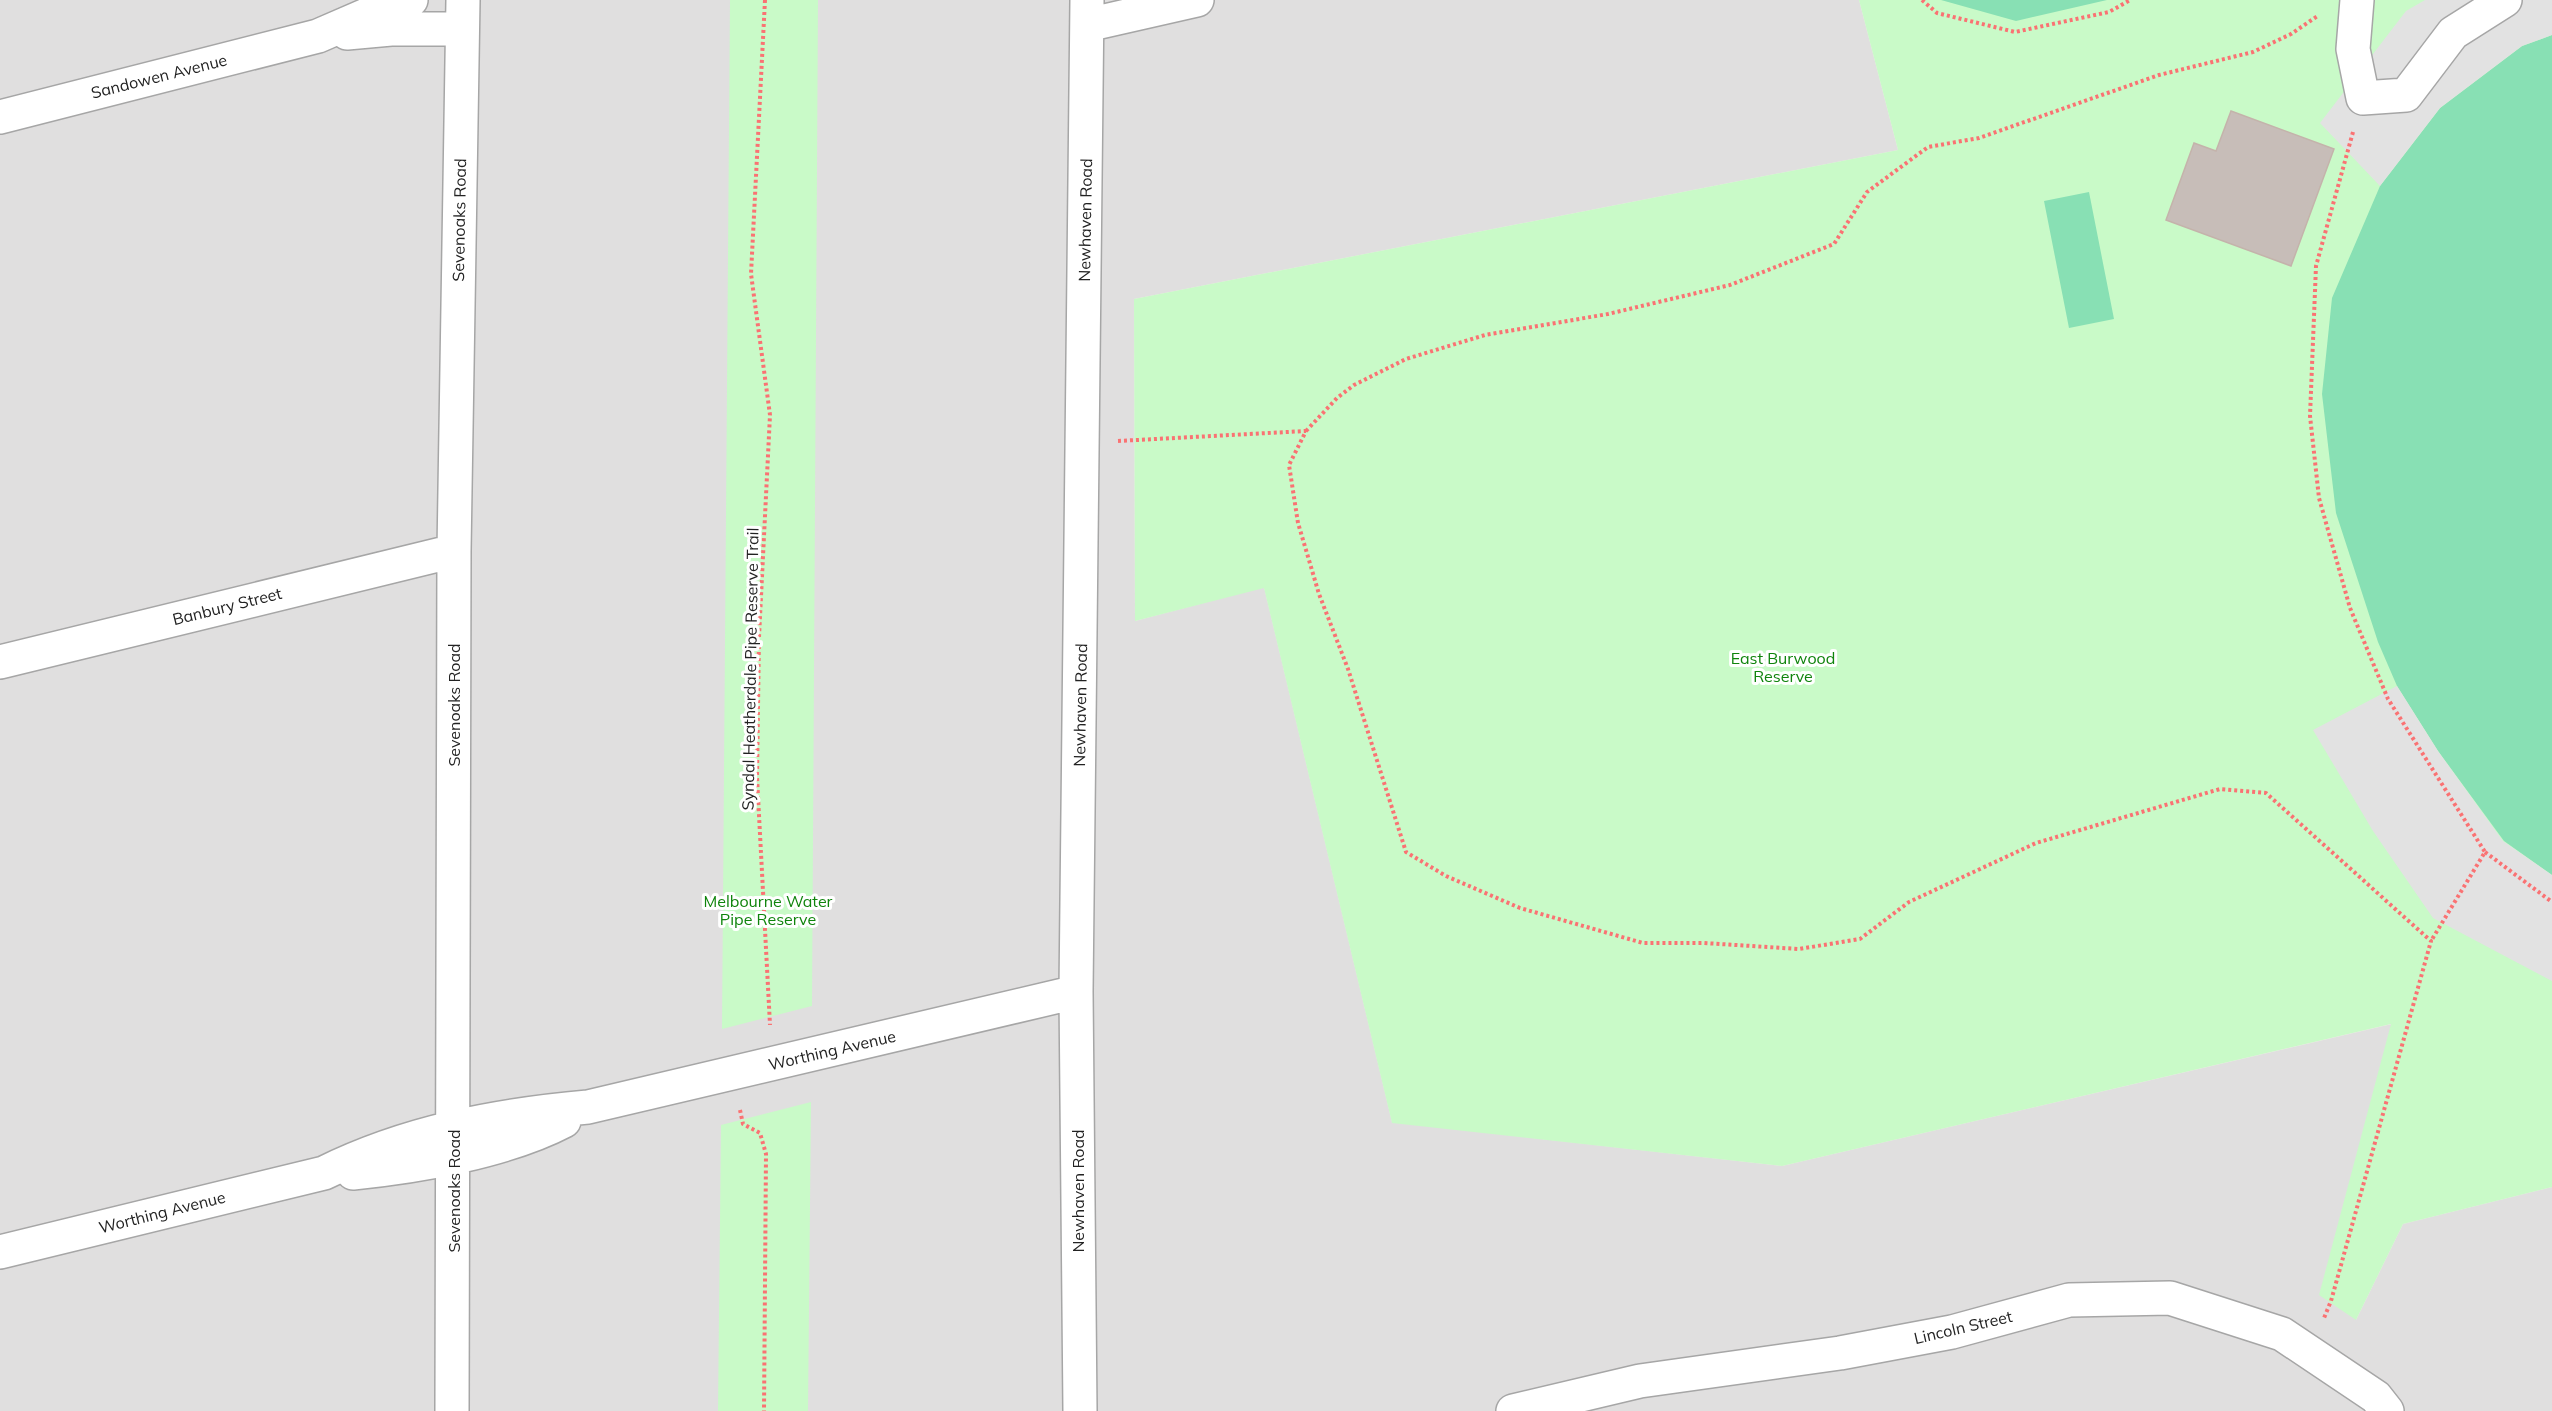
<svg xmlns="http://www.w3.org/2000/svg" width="2552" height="1411" viewBox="0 0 2552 1411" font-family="Mulish,sans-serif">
  <rect width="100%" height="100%" fill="#f2eee9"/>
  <path fill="#e0dfdf" d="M0,0H1859L1898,150L1134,299L1135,621L1264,587L1392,1122L1782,1166L2392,1024L2356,1320L2403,1224L2552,1187V1411H0Z"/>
  <path fill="#c9fac8" d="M730,0H818L812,1006L722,1029Z
    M1859,0H2552V1187L2403,1224L2356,1320L2319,1295L2391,1024L1782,1166L1392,1123L1264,588L1135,621L1134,299L1898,150Z
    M811,1102L808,1411H718L721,1125Z"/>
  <path fill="#88e0b4" d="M1941,0H2107L2016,21Z
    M2552,35V875L2504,841L2438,751L2397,686L2378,642L2336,513L2322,394L2332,298L2380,186L2440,108L2522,46Z
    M2089,192L2114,319L2069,328L2044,201Z"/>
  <path fill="#e2e2e2" d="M2425,0H2552V35L2522,46L2440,108L2380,186L2320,123L2406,11Z
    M2397,686L2438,751L2503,841L2552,875V981L2433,918L2373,831L2313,730Z"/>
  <path fill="#c7bdb8" stroke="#c4b3ab" stroke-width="1.5" d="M2231,111L2334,149L2291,266L2166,220L2194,143L2216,151Z"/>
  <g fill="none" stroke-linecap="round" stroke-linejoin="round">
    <g stroke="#a6a6a6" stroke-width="36">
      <path id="minor" d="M2357,0L2353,49L2363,98L2406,95L2453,33L2505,0
        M1087,25L1197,0
        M347,33L391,29H462
        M0,117L318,36L387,6L411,0
        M0,662L454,551
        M353,1173C417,1167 507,1151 564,1121
        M0,1252L324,1173C407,1132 497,1115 588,1107L1076,992
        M452,1411L454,551L463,0
        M1080,1411L1076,992L1087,0
        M1513,1411L1640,1381L1840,1353L1952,1332L2069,1300L2170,1298L2282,1334L2376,1397L2387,1411"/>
    </g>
    <path stroke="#fa7273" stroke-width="4" stroke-dasharray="3 3" stroke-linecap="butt" d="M765,0L751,274L770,415L759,637L757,777L770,1025
      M1922,0L1937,13L2015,32L2109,12L2130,0
      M2353,132L2316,266L2310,416L2319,498L2350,608L2388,699L2485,852L2431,941
      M1306,431L1337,398L1354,385L1406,359L1485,335L1608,314L1730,285L1834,244L1867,192L1928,147L1979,138L2159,75L2253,52L2291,34L2319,15
      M1118,441L1306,431L1289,465L1298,523L1319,594L1348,669L1406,852L1446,876L1520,908L1643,943H1704L1799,949L1860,939L1909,902L2036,843L2220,789L2266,793L2431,941L2331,1301L2324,1318
      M2485,852L2552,902
      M740,1110L743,1124L760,1133L766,1154L764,1411"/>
    <use href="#minor" stroke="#fff" stroke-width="33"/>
  </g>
  <g text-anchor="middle" stroke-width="6" stroke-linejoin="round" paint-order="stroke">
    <g font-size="16" fill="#222" stroke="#fff">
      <text transform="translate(159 76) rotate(-14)" y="6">Sandowen Avenue</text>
      <text transform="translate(459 220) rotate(-89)" y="6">Sevenoaks Road</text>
      <text transform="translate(1085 220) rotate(-89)" y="6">Newhaven Road</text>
      <text transform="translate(227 606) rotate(-14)" y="6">Banbury Street</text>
      <text transform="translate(750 669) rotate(-89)" y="6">Syndal Heatherdale Pipe Reserve Trail</text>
      <text transform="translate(454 705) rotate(-90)" y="6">Sevenoaks Road</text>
      <text transform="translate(1080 705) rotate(-89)" y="6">Newhaven Road</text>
      <text transform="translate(832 1050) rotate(-13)" y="6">Worthing Avenue</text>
      <text transform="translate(454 1191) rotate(-90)" y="6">Sevenoaks Road</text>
      <text transform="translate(1078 1191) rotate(-90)" y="6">Newhaven Road</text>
      <text transform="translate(162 1212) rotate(-14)" y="6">Worthing Avenue</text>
      <text transform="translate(1963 1327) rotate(-13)" y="6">Lincoln Street</text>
    </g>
    <g font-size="16" fill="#0f840c" stroke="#fff">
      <text x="1783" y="664">East Burwood<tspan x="1783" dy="18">Reserve</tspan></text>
      <text x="768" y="907">Melbourne Water<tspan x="768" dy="18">Pipe Reserve</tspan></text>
    </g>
  </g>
</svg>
